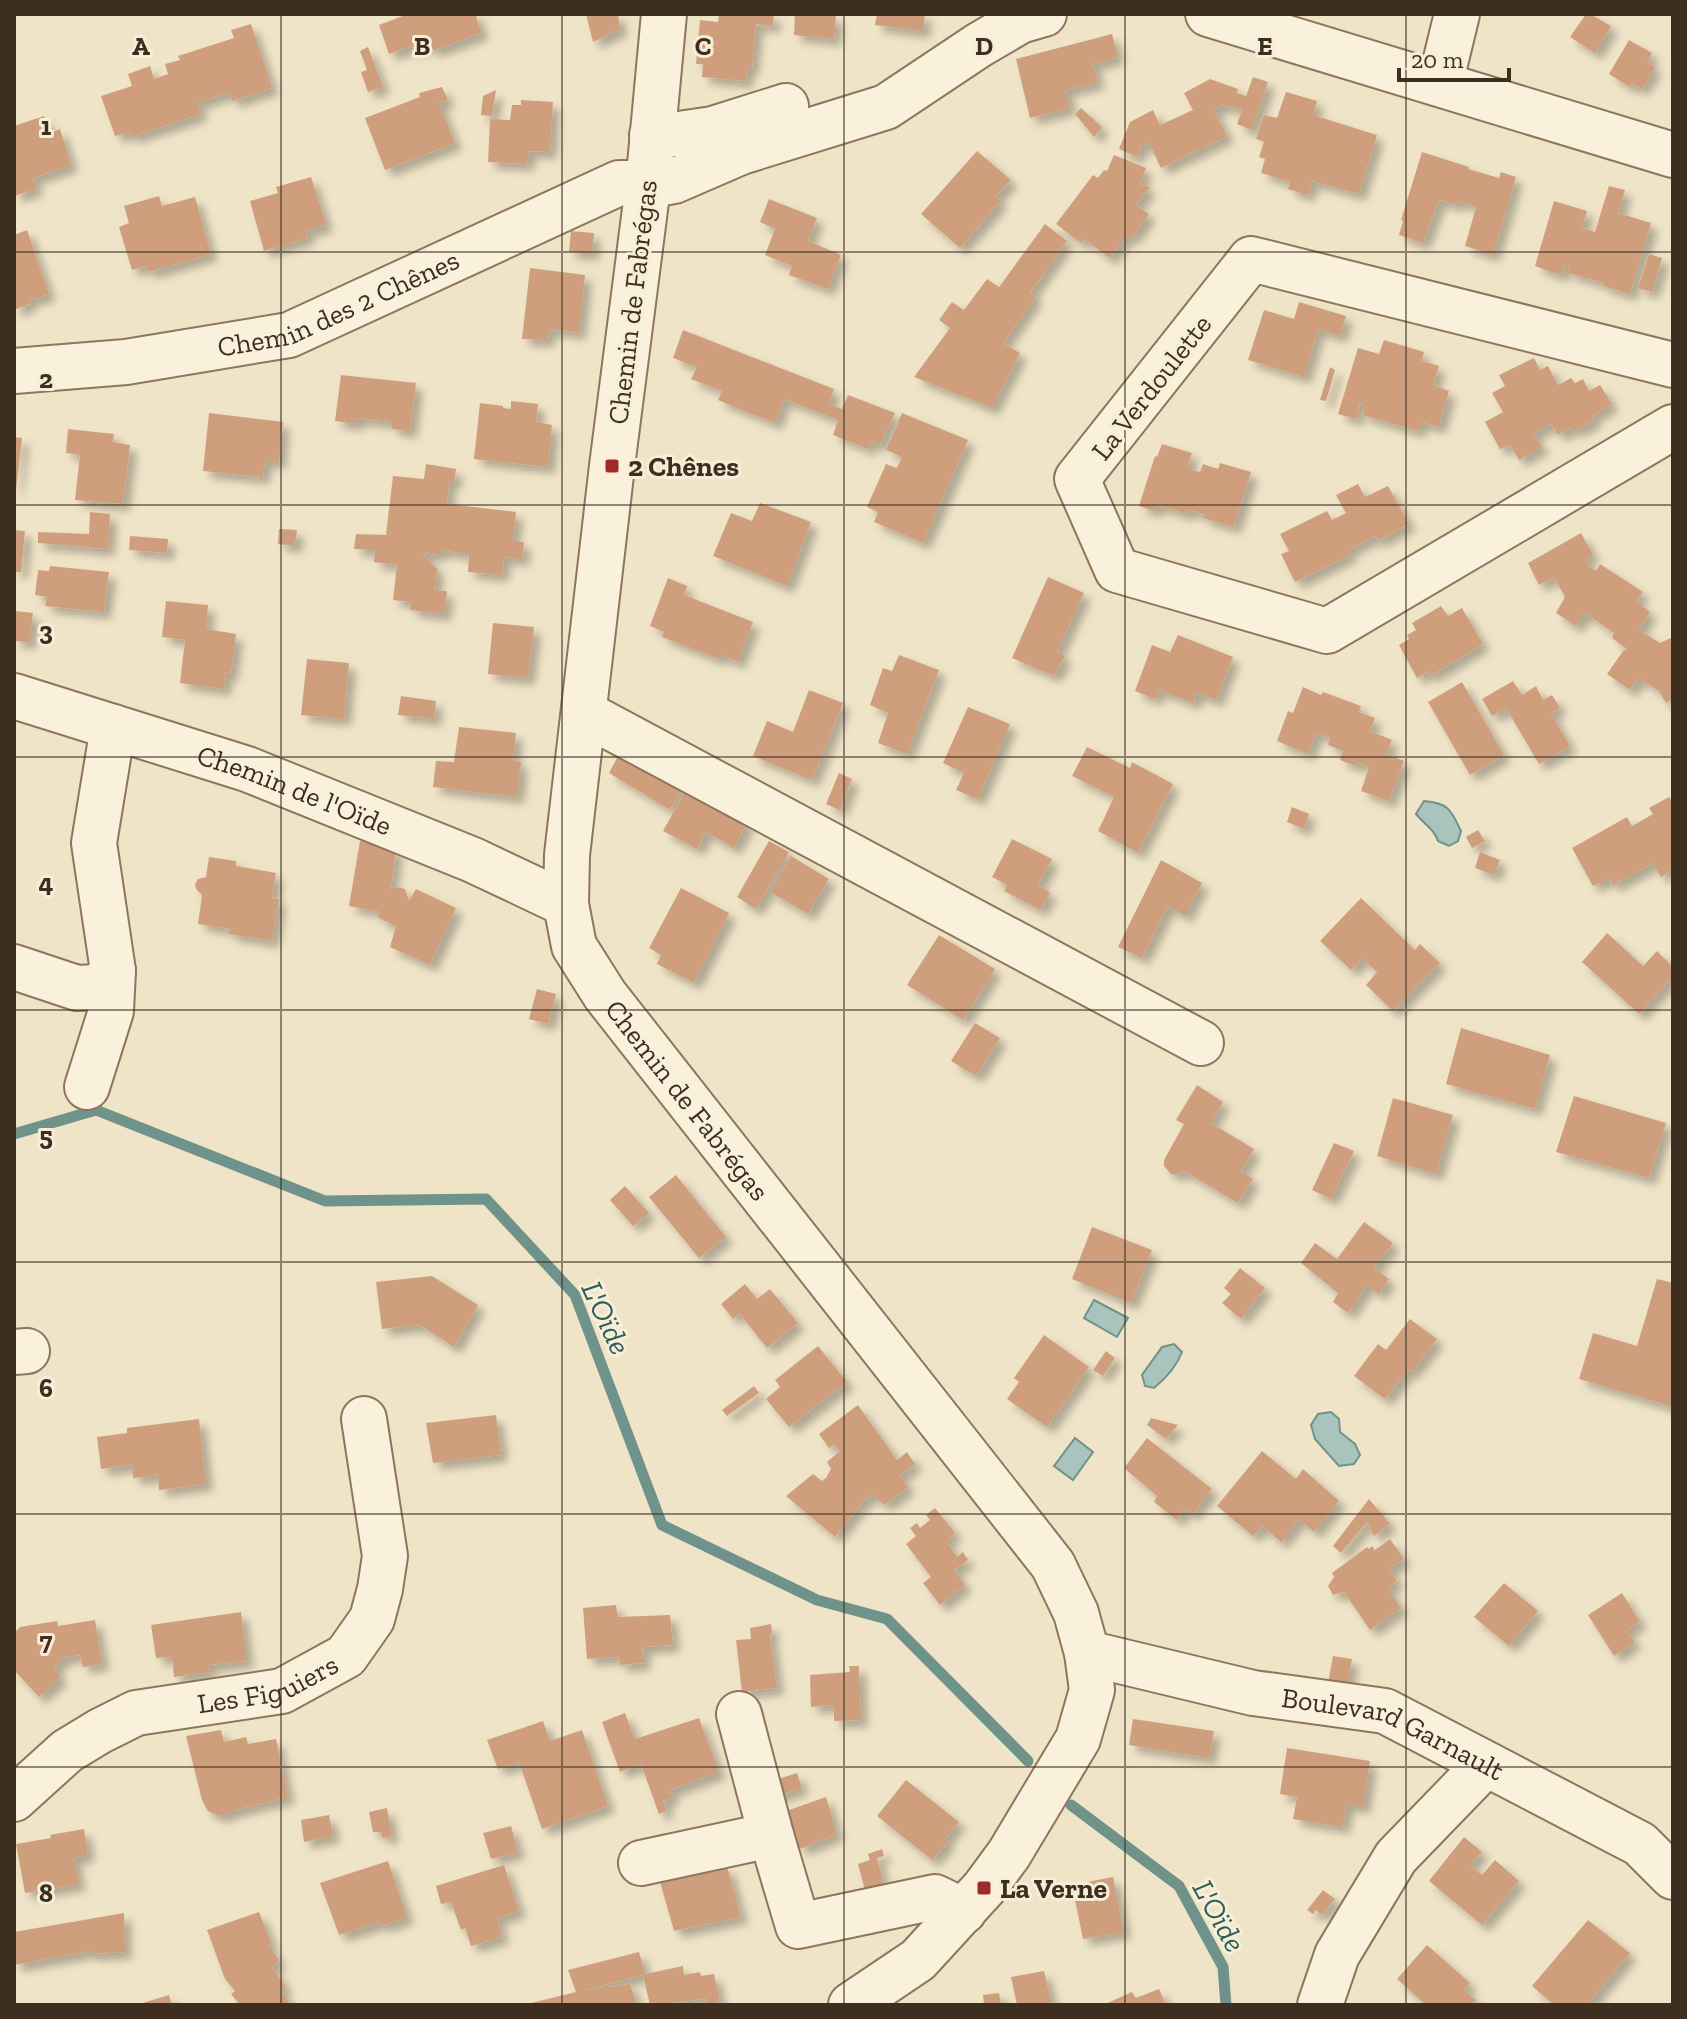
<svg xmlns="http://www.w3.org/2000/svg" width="1687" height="2019" viewBox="0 0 1687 2019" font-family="'Zilla Slab',serif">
  <defs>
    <filter id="shadow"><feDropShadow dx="7" dy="7" stdDeviation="4" flood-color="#0004"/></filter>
  </defs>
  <rect width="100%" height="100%" fill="#f0e4c8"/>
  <path fill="#a9c4bc" stroke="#6f938a" stroke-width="2" d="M1424,801C1449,803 1451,810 1461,831L1458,841L1449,846L1438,841C1434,829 1425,825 1416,814Z
    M1094,1300L1128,1318L1117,1337L1084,1318Z
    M1174,1344L1182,1352C1177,1366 1166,1378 1154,1388L1145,1386L1142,1375L1162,1347Z
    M1331,1412L1339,1419L1340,1432L1355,1444L1360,1455L1354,1464L1339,1466L1315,1439L1311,1425L1318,1414Z
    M1075,1438L1093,1452L1073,1480L1054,1466Z"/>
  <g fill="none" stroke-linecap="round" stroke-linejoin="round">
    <path stroke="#6f938a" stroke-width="11" d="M14,1134L96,1110L325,1201L486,1199L575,1295L662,1525L817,1600L887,1619L1028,1761
      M1071,1805L1179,1886L1223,1967L1226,2005"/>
  </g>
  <path fill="#cf9f7d" filter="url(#shadow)" d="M408,14H482L476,17L482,33L432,51L429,44L414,50L412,46L389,54L379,25Z
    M586,14H618L620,29L593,42Z
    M719,14H774L773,26L756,24L752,68H747L746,81L702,77L703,64H696L700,20L718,22Z
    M795,14L836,16L834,39L794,35Z
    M877,14H925L923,31L875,25Z
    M1586,14H1590L1611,26L1595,53L1570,37Z
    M251,24L272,88L232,101L229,92L197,103L201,114L131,137L130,132L115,136L101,96L132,86L128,74L150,66L154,79L168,74L165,64L180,60L178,56L234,38L231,30Z
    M1112,34L1118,57L1093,64L1098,82L1066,90L1070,108L1030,118L1016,59Z
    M1629,40L1652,53L1647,62L1655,67L1642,89L1633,84L1630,87L1609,74Z
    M368,47L383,87L368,92L361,72L367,70L360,51Z
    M1253,77L1268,82L1252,130L1237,124L1242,110L1223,105L1214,110L1227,136L1161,168L1149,143L1141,147L1137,157L1119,149L1130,122L1153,110L1160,125L1193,110L1184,93L1210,79L1238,89L1237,93L1246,96Z
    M442,87L448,100L439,103L455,143L385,170L365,118L420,97L419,93Z
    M496,90L492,116L481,115L483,96Z
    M1286,92L1317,101L1313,115L1377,135L1359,194L1312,181L1308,195L1288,189L1290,182L1261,173L1265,159L1259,157L1264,142L1256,139L1264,115L1277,118Z
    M521,100L553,102L550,152L529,151L527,164L488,162L490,119L510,120L512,105H521Z
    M1081,108L1102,127L1094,137L1075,114Z
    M44,116L50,133L60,129L71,165L33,178L36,189L14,196V126Z
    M977,151L1011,180L995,197L1001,201L960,248L921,214Z
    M1422,152L1469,167L1468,169L1499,178L1501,172L1516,177L1493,255L1465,246L1476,207L1459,201L1457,205L1439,200L1423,243L1399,235L1403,221L1401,220Z
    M1114,155L1146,168L1140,184L1150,187L1136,205L1149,214L1132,238L1128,235L1110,258L1084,239L1081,243L1056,224L1093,175L1098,178L1104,170L1107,171Z
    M311,177L326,225L306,231L308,238L264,251L250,201L278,193L276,187Z
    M1609,186L1625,190L1618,213L1651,223L1630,294L1603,286L1604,283L1568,273L1569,268L1564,267L1561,275L1535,266L1554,201L1587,211L1582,228L1595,232Z
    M159,196L162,206L195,197L211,254L149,272L146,266L132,270L119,227L129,223L124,206Z
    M769,199L817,218L808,241L841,255L828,289L789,275L792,266L765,255L775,229L760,222Z
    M1045,224L1067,241L1030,293L1036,297L1003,343L1020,353L992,408L914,377L950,328L939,320L952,302L964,310L987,279L999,287Z
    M27,230L49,294L29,300L30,304L14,310V235Z
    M571,231L594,233L592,253L569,252Z
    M1649,254L1662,258L1652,292L1638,288Z
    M530,268L585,275L579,333L549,329L548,340L522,339Z
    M1299,302L1346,316L1340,336L1318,329L1304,377L1248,360L1264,310L1294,319Z
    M683,330L834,389L829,404L842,409L848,395L895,413L880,445L871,441L868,449L833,435L838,420L784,399L775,423L718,400L722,391L691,379L697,367L673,358Z
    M1384,340L1424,352L1422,361L1439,366L1433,385L1449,391L1439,427L1421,422L1418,431L1362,415L1365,405L1360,404L1356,419L1338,414L1358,348L1379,354Z
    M1534,358L1540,370L1548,366L1558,385L1571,378L1575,383L1583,379L1589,391L1600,385L1612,404L1592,416L1595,420L1575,431L1572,427L1558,435L1551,424L1533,433L1542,447L1519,460L1510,445L1500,449L1485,422L1503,412L1492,393L1505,386L1499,375Z
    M1330,367L1335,370L1326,401L1320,400Z
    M341,375L416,383L410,431L392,429V422L358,418L357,424L335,421Z
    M511,401L538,404L536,422L552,425L548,467L474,459L480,403L503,406V408L511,409Z
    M209,413L283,422L279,462L265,460L263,477L203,471Z
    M902,413L968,440L923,543L874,522L878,512L867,507L886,464L897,468L902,457L886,450Z
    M68,429L114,434L113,442L130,445L123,504L75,500L80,455L66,453Z
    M14,437L22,438L16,491H14Z
    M1162,444L1192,453L1187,468L1200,472L1203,464L1218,469L1220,463L1251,472L1234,527L1203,518L1204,514L1188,510L1187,514L1157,505L1154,511L1139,506L1155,456L1157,457Z
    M426,464L456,469L454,482H449L447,504L516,512L513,541L524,542L522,559L504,557L502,575L468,572L469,554L439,550V555L422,553L437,569L435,590L447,591L444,614L410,610L411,602L393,600L397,565L374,562L375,550L354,549L356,534L386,535L393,476L424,479Z
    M1358,484L1365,497L1388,486L1409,524L1378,541L1376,536L1361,543L1348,550L1350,555L1295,582L1281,554L1289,551L1280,534L1327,511L1332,520L1346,513L1336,495Z
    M760,503L811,522L787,586L713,556L731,513L752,521Z
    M90,512L110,514L108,549L38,543V532L89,534Z
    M279,529L297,530L295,546L278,544Z
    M14,530L25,531L21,572H14Z
    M1581,533L1593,555L1585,559L1589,566L1596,571L1600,564L1643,592L1636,601L1650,612L1639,630L1660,643L1673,637V699L1666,703L1659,691L1639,678L1630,690L1607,674L1623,651L1627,649L1612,638L1614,633L1585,613L1576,626L1556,613L1565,597L1554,577L1539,585L1528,563Z
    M130,536L168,539L167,553L129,550Z
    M50,566L109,572L104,612L45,606L47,597L35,595L38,570L49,571Z
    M1048,577L1084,593L1057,652L1065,656L1054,676L1012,658Z
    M668,578L687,586L684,595L753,622L738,662L721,655L719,659L662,637L664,632L650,626Z
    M166,601L208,605L206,629L236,634L231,674L226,673L224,689L180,683L185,640L162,637Z
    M1441,606L1448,616L1462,608L1483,644L1430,676L1428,671L1417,678L1399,645L1409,639L1407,635L1416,630L1412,623Z
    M16,611L33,613L29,642L14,641Z
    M493,623L534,627L528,678L488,674Z
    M1178,635L1233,657L1216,700L1197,693L1193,703L1159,690L1155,699L1135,691L1152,645L1170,652Z
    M899,655L939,670L907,754L878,743L888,713L870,705L883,668L892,671Z
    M307,659L349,663L344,719L301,715Z
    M1513,681L1522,695L1536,686L1543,700L1552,695L1560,708L1551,713L1570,746L1539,764L1506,708L1492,716L1482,699Z
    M1462,682L1504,755L1470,775L1428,702Z
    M1303,687L1321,695L1323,692L1361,706L1359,712L1375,718L1370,731L1392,740L1386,754L1404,761L1389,801L1361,791L1369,767L1358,762L1356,766L1340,760L1343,751L1328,745L1330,738L1316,733L1308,754L1277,741L1288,711L1293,713Z
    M809,690L843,703L812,780L753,756L767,721L793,732Z
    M401,696L436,701L434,719L398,715Z
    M968,707L1010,724L978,799L956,790L964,773L943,763Z
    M459,727L516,733L513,760L521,762L517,797L433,787L436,761L454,762Z
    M625,743L689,777L670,810L609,773Z
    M1087,747L1130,768L1132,762L1173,784L1138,853L1098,831L1114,797L1072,776Z
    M839,773L852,779L840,810L826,804Z
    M688,786L748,821L734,848L706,832L697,849L663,831Z
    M1669,797L1673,803V869L1661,877L1653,863L1613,885L1609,878L1593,886L1572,848L1627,817L1632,826L1653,814L1649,808Z
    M1292,807L1309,814L1304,829L1287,822Z
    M1478,830L1485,841L1472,848L1466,837Z
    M1012,839L1052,859L1038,885L1050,893L1040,910L1004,891L1007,885L992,877Z
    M360,841L396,849L391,889L396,887L405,889L409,901L416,889L456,908L430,965L390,947L396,926L377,917L380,912L349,906Z
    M769,841L789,852L756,909L737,897Z
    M1480,852L1500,860L1494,875L1475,868Z
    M791,856L829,879L808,914L770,892Z
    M209,857L236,861V866L276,873L272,898L279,899L272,941L229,934L230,929L198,924L202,895L196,889L195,884L198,879L206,877Z
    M1161,860L1202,883L1185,916L1168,906L1142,958L1118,947Z
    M681,888L729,913L694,983L657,964L661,955L649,948Z
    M1361,898L1415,950L1420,944L1440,963L1393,1011L1366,985L1377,972L1362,958L1351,970L1320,941Z
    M1607,933L1643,966L1657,951L1673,967V977L1639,1014L1582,962Z
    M939,935L995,969L963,1020L907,985Z
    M537,989L556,994L548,1024L529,1019Z
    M975,1023L1000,1038L976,1076L951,1061Z
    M1461,1028L1550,1055L1535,1109L1446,1084Z
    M1197,1085L1223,1102L1211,1123L1254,1149L1241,1171L1253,1179L1238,1203L1184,1171L1177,1174H1171L1164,1166V1160L1184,1124L1176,1120Z
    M1574,1096L1666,1123L1649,1178L1556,1152Z
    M1393,1098L1453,1115L1436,1174L1377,1156Z
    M1334,1143L1354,1151L1331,1199L1312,1190Z
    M676,1175L726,1237L699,1258L649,1197Z
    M625,1186L649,1213L633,1226L610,1200Z
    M1364,1222L1393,1243L1374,1268L1389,1279L1379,1294L1367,1285L1348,1313L1333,1302L1338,1293L1301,1263L1315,1243L1337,1259Z
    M1092,1227L1152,1250L1131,1303L1072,1279Z
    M1240,1268L1265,1288L1241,1319L1222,1303L1231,1294L1224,1288Z
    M432,1276L478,1305L454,1347L420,1325L382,1329L376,1282Z
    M1657,1279L1673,1283V1407L1579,1379L1593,1333L1637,1346Z
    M745,1284L757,1299L770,1289L798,1323L767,1348L739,1313L733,1319L721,1304Z
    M1410,1319L1437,1339L1412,1372L1409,1369L1385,1399L1354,1376L1378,1344L1386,1350Z
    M1044,1335L1089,1367L1047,1427L1007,1399L1019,1382L1014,1378Z
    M818,1346L847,1382L789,1427L766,1399L780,1387L775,1380Z
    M1106,1351L1115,1358L1103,1376L1093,1370Z
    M754,1386L759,1393L727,1416L722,1410Z
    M858,1405L897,1460L907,1452L915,1464L900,1475L908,1487L884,1505L873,1494L863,1501L835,1537L786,1496L813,1474L822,1481L826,1478L831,1469L827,1462L840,1451L834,1444L829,1448L819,1434Z
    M496,1415L501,1455L433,1463L426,1423Z
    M1151,1418L1178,1425L1166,1439L1147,1425Z
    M199,1419L206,1484L159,1490L158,1475L133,1478L132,1465L101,1469L97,1437L127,1433V1428Z
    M1147,1438L1212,1489L1192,1514L1185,1508L1177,1520L1154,1502L1157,1496L1124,1468Z
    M1262,1451L1296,1479L1303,1469L1339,1501L1314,1532L1299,1519L1281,1542L1262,1526L1253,1536L1217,1506Z
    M1369,1499L1390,1524L1374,1536L1367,1522L1341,1553L1333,1546Z
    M935,1508L955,1533L946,1541L957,1557L963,1552L968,1560L954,1570L965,1585L940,1605L923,1583L931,1577L906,1544L916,1536L910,1528L917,1523L920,1528L930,1520L926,1515Z
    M1390,1539L1404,1559L1389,1569L1397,1581L1388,1588L1401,1608L1370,1630L1344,1592L1333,1595L1328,1586L1334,1577L1332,1573L1367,1547L1369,1549L1372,1546L1375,1550Z
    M1504,1583L1538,1611L1509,1646L1474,1617Z
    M1622,1593L1640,1622L1626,1631L1635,1642L1614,1656L1588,1615Z
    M616,1605L618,1617L670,1615L673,1645L643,1647L644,1663L620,1665L619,1657L587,1659L583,1608Z
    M241,1612L247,1661L208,1665L210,1672L174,1677L172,1657L156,1658L151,1625Z
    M95,1620L102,1664L83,1667L80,1655L62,1658L54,1669L61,1677L39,1697L14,1670V1633L20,1627L57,1621L58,1626Z
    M771,1624L772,1633L770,1636L777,1688L742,1692L736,1640L751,1639L750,1628Z
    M1333,1656L1352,1659L1347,1687L1328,1683Z
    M849,1666H859L861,1720L834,1721V1705L811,1707L810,1675L850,1672Z
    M625,1713L635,1739L699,1718L719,1772L670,1790L673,1797L663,1801L667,1811L659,1814L641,1764L620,1772L602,1722Z
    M1133,1719L1214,1731L1209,1758L1129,1745Z
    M543,1721L550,1741L582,1730L608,1806L542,1829L519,1762L498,1769L487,1740Z
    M221,1730L224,1742L246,1737L248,1744L276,1739L288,1797L227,1812V1814L224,1815H217L208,1811L202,1800L186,1736Z
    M1287,1748L1370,1761L1363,1807L1347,1804L1343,1827L1293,1819L1297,1797L1280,1794Z
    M797,1773L802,1788L770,1798L765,1783Z
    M906,1780L959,1822L945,1839L948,1842L932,1860L877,1816Z
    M826,1797L837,1834L800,1849L786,1811Z
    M387,1808L392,1836L382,1838L381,1832H373L369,1812Z
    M329,1815L333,1836L304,1842L301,1820Z
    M511,1826L518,1852L491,1859L483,1833Z
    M84,1829L88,1855L74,1858L79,1884L25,1893L16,1844L51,1838L50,1835Z
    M1464,1837L1482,1852L1470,1865L1482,1875L1495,1860L1519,1881L1482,1925L1429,1881Z
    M882,1849L884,1856L877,1858L885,1889L866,1894L858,1864L870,1860L868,1854Z
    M388,1861L407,1917L382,1926L381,1922L339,1935L320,1883Z
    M504,1865L519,1911L497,1918L502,1937L471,1946L465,1928L461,1930L451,1902L441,1904L436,1886Z
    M727,1866L741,1917L674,1931L660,1882Z
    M1113,1877L1124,1932L1083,1939L1072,1885Z
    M1323,1890L1335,1899L1322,1915L1316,1910L1313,1914L1307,1910Z
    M259,1912L271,1942L268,1944L279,1960L272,1967L285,1985L280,1990L291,2005H240L231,1994L235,1991L225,1979L207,1930Z
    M124,1913L125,1952L90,1954V1951L14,1965V1932Z
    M1588,1920L1630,1953L1587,2005H1554L1532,1986Z
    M1427,1945L1470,1983L1464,1990L1476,2000L1471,2005H1426L1397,1979Z
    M639,1952L645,1974L683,1966L684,1975L700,1972L701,1976L714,1974L720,2002L708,2005L706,1999L650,2005L643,1975L585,1990L630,1984L637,2005H523L576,1992L568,1970Z
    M1044,1971L1052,2005H1017L1011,1977Z
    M1159,1989L1166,2005H1103L1132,1992L1136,1998Z
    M999,1993L1001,2005H984L983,1995Z
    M169,1995L172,2005H139V2004Z"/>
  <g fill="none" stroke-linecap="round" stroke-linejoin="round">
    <g stroke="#8d765c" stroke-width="48">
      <g id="minor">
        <path id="s1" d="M664,14L648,186L612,466L567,855L566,904L574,946L605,995L1053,1565L1076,1613L1087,1653L1092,1690L1078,1739L1009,1854L984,1888L918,1960L851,2005"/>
        <path d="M1208,14L1673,155"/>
        <path d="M1440,84L1457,14"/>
        <path d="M652,135L679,134L713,129L786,106"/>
        <path d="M1673,365L1251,259L1077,479L1117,570L1327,631L1673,427"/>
        <path id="s2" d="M14,371L126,362L289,335L619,183H634L648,186L674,181L741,152L886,107L979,45L1020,21L1044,14"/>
        <path id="s3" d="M14,696L247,769L473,860L566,904"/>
        <path d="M584,713L1201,1043"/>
        <path d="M14,967L77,988L99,987L113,971L94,843L113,727"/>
        <path d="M87,1087L111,1011L113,971"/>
        <path d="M14,1352L27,1351"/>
        <path id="s4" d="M1087,1653L1253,1693L1385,1711L1640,1844L1673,1877"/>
        <path d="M739,1714L771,1835L798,1926L935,1897L964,1911"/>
        <path id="s5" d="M14,1799L67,1751L100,1731L136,1713L282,1691L346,1656L372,1619L380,1589L385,1556L364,1419"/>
        <path d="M641,1863L771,1835"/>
        <path d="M1320,2005L1337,1955L1396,1857L1486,1764"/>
      </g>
    </g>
    <use href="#minor" stroke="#faf1dc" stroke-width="44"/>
  </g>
  <path fill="none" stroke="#3d2e20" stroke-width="2" stroke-opacity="0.55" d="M281,14V2005M562,14V2005M844,14V2005M1125,14V2005M1406,14V2005M14,252H1673M14,505H1673M14,757H1673M14,1010H1673M14,1262H1673M14,1514H1673M14,1767H1673"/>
  <g fill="#9e2a2b" stroke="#f7eed8" stroke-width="3">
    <rect x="604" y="458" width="16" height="16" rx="4"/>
    <rect x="976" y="1880" width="16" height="16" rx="4"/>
  </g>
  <g text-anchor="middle" stroke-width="6" stroke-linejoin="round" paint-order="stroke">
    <g font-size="28" fill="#3d2e20" stroke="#f7eed8">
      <text dy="10" stroke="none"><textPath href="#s2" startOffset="334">Chemin des 2 Chênes</textPath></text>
      <text transform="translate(632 302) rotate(-83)" y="10">Chemin de Fabrégas</text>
      <text transform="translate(1151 387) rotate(-52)" y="10">La Verdoulette</text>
      <text dy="10" stroke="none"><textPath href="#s3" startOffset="296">Chemin de l'Oïde</textPath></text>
      <text dy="10" stroke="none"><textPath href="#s1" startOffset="1130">Chemin de Fabrégas</textPath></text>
      <text dy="10" stroke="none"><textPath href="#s5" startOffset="286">Les Figuiers</textPath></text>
      <text dy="10" stroke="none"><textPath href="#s4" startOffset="318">Boulevard Garnault</textPath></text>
    </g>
    <g font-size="28" font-weight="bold" fill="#3d2e20" stroke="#f7eed8" text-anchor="start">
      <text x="628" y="476">2 Chênes</text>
      <text x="1000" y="1898">La Verne</text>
    </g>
    <g font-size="30" font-style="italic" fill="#2f5d5a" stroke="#f7eed8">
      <text transform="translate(606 1318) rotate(65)" y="10">L'Oïde</text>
      <text transform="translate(1219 1916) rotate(61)" y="10">L'Oïde</text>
    </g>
  </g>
  <g font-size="26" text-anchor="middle" font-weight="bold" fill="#3d2e20" stroke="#f7eed8" stroke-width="6" stroke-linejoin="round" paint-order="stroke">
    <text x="141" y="55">A</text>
    <text x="422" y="55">B</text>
    <text x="703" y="55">C</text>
    <text x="984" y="55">D</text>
    <text x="1265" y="55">E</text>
    <text x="46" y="135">1</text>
    <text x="46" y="388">2</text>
    <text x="46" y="640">3</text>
    <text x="46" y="892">4</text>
    <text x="46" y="1145">5</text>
    <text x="46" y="1397">6</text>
    <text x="46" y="1650">7</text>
    <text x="46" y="1902">8</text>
  </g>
  <rect width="1687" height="2019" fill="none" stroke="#3d2e20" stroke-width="32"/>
  <path d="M1399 68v12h110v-12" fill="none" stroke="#3d2e20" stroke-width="4"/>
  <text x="1411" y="68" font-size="24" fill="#3d2e20" stroke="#f7eed8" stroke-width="6" paint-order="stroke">20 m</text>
</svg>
